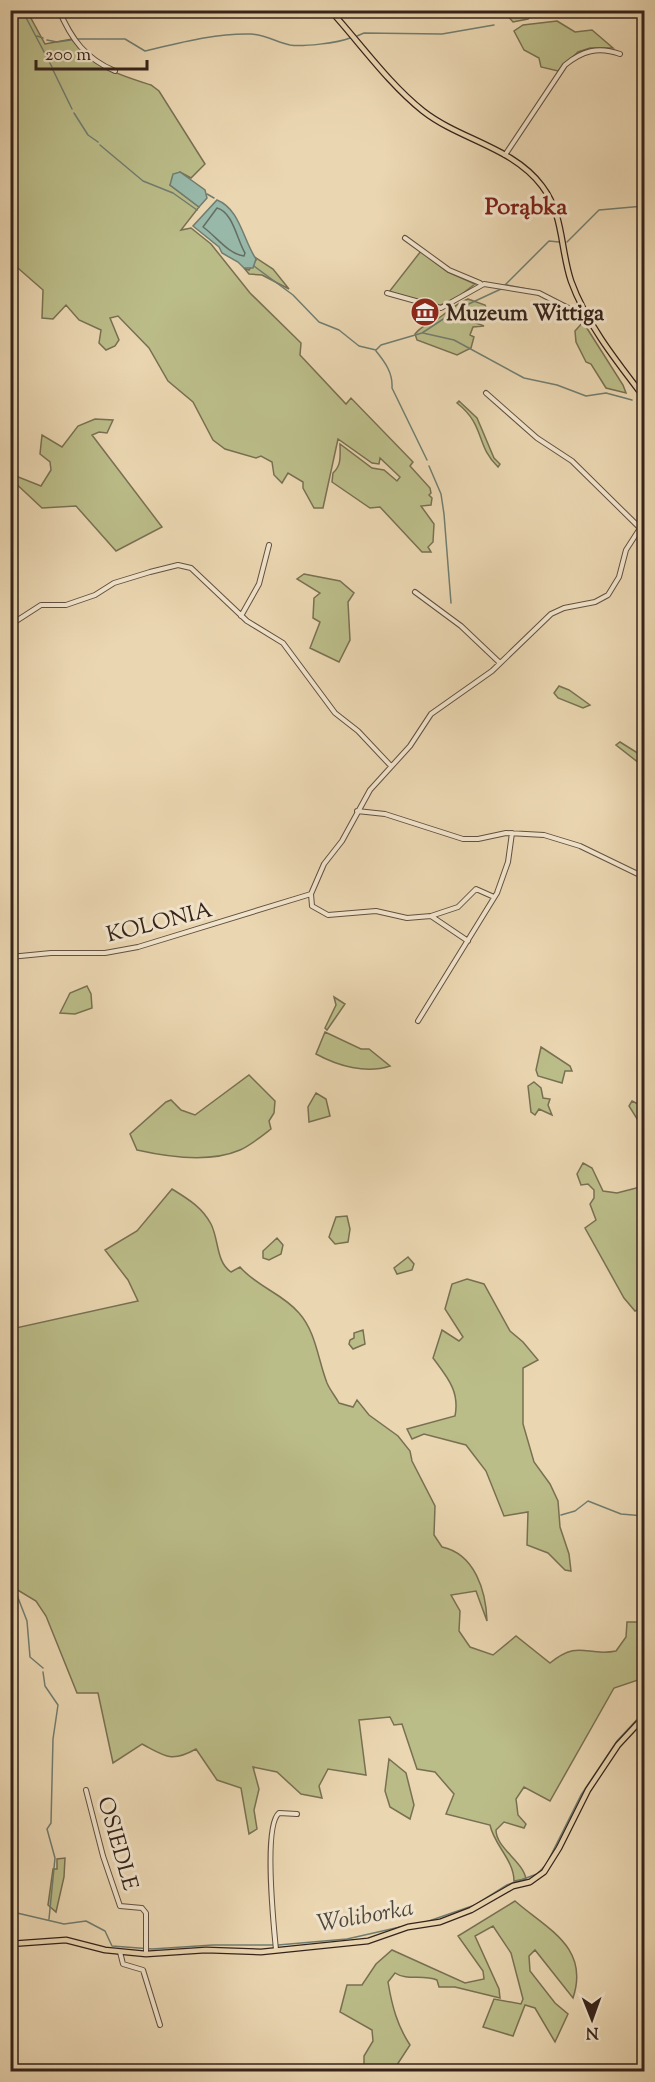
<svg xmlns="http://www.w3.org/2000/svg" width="655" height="2082" viewBox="0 0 655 2082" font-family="'Sorts Mill Goudy',serif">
  <rect width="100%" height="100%" fill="#ead6b1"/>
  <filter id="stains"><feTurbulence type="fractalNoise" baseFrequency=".00333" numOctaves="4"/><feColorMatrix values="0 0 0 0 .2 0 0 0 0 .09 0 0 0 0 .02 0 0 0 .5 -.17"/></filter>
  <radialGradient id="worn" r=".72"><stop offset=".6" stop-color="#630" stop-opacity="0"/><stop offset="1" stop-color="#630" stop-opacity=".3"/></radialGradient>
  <path fill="#bbbd89" stroke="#787052" stroke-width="1.5" d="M11,11H27L45,44L72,39C91,67 120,75 151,85L159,91L205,164L191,178L180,172L170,185L199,207L181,230L191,228L211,244L250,293L301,343L300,355L346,404L351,398L413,462L410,466L430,488L431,493L429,495L432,498L431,505L421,506L434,524L433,542L428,547L431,552H422L380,507L370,508L332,482L333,473C342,465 340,455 340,444L372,468L384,470L397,481L400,477L380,458L379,464L372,463L338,439L323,508H314L303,488V482L288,473L282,483L274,475L272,462L261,456L256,458L225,449L213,440L193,402L168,381L149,348L118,316L110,318L119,340L115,346L106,350L99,343L101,330L79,320L66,305L53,319L42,318L43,290L11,262Z
    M503,11H537L528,19L513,22Z
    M557,21L575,32L592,30L613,48H590L578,52L558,71L541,67L539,58L524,50L514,31L523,25Z
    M421,251L448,272L475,284L458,297L439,306L389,292Z
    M253,256L273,269L289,289L262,275L249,274L244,268L249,270L256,260Z
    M468,299L485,305L490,316L472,313L468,317V320L484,326L473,327L470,335L474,337L471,348L457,355L417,340L415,334C426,321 434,323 443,315C452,308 458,303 468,299Z
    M583,322L623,385L626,393L606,388L591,364L586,362L576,342L575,331Z
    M459,401L477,418L494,458L500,464L498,467C475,445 486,426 457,403Z
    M95,419L113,420L107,433L99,432L92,435L162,527L116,551L76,506L42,508L11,479V474L41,486L51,470L50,462L40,454L42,435L62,447L78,426Z
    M304,574L340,581L354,593L348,602L350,640L339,662L310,648L320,622L313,618L314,598L320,593L297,579Z
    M559,686L569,690L590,705L583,708L558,698L554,693Z
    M620,742L644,757V767L616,745Z
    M87,986L91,994L92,1008L75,1014L60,1013L70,993Z
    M334,997L345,1004L327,1030L325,1028L336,1005Z
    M325,1032L361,1049H369L390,1066C366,1074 338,1066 316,1054Z
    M541,1047L570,1066L572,1071H565L562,1083L538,1076L536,1070Z
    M249,1075L275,1101L274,1113L269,1121L271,1129C262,1136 251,1145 240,1150C210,1163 168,1157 137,1150L130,1134L166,1102L171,1100L181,1110L195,1115Z
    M534,1082L541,1088L543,1098L550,1099L548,1105L552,1115L539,1109L535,1115L531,1112L528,1086Z
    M316,1093L326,1099L330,1116L309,1122L308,1107Z
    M632,1101L644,1107V1130L629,1106Z
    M583,1163L592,1168L603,1191L617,1193L644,1186L642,1308L635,1311L624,1298L585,1228L596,1220L590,1204L594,1198V1190L588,1184L581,1185L577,1174Z
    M172,1189C188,1199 202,1207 211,1224C219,1240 216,1262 231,1272L240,1267C257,1287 282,1293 299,1313C316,1332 318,1360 327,1383C330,1390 335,1396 339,1403L353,1407L357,1400L369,1415L398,1436L410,1451L412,1461L435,1506L434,1535L442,1547C475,1554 486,1591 487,1621L476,1591L451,1595L460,1611L459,1631L470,1647L493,1655L516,1636L550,1663C580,1639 586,1657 616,1651L626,1637L627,1622H640L644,1629V1678L614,1688L550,1801L524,1787L516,1799L518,1815L526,1824L524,1828L504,1822L496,1830C496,1848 523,1861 526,1879L514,1881C514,1860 494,1845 490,1825L446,1814L454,1794L435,1772L417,1769L402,1724L394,1725L390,1717L359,1720L366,1775L328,1769L319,1786L322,1798L301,1794L277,1772L253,1767L259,1789L254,1810L257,1829L249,1834L241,1788L217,1780L196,1749C171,1763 165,1756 142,1744L113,1763L98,1693H77L46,1616L36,1601L11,1586V1329L138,1301L128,1280L105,1250L137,1231Z
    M347,1216L350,1229L348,1242L335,1244L329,1237L336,1217Z
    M277,1238L283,1245L281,1254L269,1260L263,1258V1251Z
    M408,1257L414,1264L412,1270L397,1274L394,1268Z
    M467,1279L484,1284L510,1331L523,1342L538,1360L523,1368V1424L534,1462L550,1484L558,1501L560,1527L569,1554L571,1571L565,1570L548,1553L527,1545L528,1512L504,1516L486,1471L466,1445L424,1434L412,1439L407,1429L455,1416C460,1391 447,1377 433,1358L442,1330L459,1341L463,1337L445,1309L452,1284Z
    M363,1330L365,1344L353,1349L349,1344L350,1340L354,1338V1333Z
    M389,1759L406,1773L414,1805L410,1819L390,1807L385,1791Z
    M65,1858L64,1877L56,1912L48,1905L53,1869H57V1859Z
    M515,1901C547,1929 590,1947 573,1998L535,1950L529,1956L530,1971L555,2003L568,2014L555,2042L535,2008L525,2005L513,2036L483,2027L494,1999L521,2004L523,1999L511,1953L493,1926L475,1936L499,1989L500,1998L455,1987H439L437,1980C423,1974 407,1981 395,1973L388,1982C392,2006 397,2025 410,2045L393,2071H364V2056L373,2041L372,2030L340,2012L347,1985H362L376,1964L392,1950L465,1983L484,1979L483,1971L458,1936Z"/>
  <path fill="#98b9aa" stroke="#707d70" stroke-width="1.5" d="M180,172L205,190L207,198L199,207L170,185L173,174Z
    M217,200C240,209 243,240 256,259L253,268H244L238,262L222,253L219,247L193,226Z"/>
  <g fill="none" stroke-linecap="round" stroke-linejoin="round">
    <path stroke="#666e62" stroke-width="1.5" d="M217,208C233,212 237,240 245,253L244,256C228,254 216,236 203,227Z"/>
    <path stroke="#707d70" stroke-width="1.5" d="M22,10L52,67
      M37,36L43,38
      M357,36L364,33L442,34L494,25
      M77,39H125L145,51C179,43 215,33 251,34C265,35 277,42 290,45C302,47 338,43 350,38
      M47,40L57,42L71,40
      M53,70L72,109
      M74,113L88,135L98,142
      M100,145L143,181L173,193L197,210
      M207,194L214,198
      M567,242L599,210L644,206
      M254,266L293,295L319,322L339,330L359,346L376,350L381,345L422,333L460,308L501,289
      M507,285L537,291
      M504,286L549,241L559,242
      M423,333L454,340L524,378L557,385L586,396L606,393L632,400
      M376,351C385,362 393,373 392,388L427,460
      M429,466L441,494L444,514L451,603
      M561,1515L575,1511L588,1501L621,1514L644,1516
      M10,1577L27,1621L30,1657L43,1668
      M43,1672L45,1686L58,1705L53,1739L51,1823L47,1829L55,1858L49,1919
      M10,1922L17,1913L64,1924L86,1921L105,1931L112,1946L152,1949L213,1945H273
      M426,1922L475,1905L507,1885L537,1874L546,1865L581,1795L617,1741L644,1712
      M278,1945L347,1939L400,1927"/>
    <g stroke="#625040" stroke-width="6">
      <path id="minor" d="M59,10C71,39 86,59 115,71
        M505,155L565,65C582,51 598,46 620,54
        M405,238L449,270L480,283
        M387,293L441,308L484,284L539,293L578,313H586
        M638,389L644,384
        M486,393L537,438L572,461L640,528
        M415,592L461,626L500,663
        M241,616L259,584L269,545
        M10,625L41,605H66L95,595L114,583L150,572L178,565L191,568L247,621L283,643L335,713L358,731L391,766
        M357,811L385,814L463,839H478L506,833L544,835L580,846L644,877
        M311,894L312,906L328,915L376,911L407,918L431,916L468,941
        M431,916L458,907L476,889L494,897
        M10,957L51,953H105L138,947L311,894L324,864L342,841L370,790L410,746L431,714L492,671L551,614L564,608L595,602L608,595L619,577L626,550L644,522
        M418,1021L497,893L508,862L512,833
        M86,1790L103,1856L120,1906L142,1908L146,1913V1954
        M276,1950C274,1928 263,1826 279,1813L297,1814
        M120,1952L123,1964L143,1970L160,2025"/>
    </g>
    <g stroke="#35231a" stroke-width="7">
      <path id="major" d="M330,10C360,43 388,83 423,111C460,140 513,147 542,186C564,215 560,248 571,281C586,323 617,362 644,397
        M10,1944L66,1940L105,1950L146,1954L206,1950L261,1952L368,1941L408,1927L440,1922L471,1910L513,1886L530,1882L544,1872L559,1848L588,1790L618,1745L644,1717"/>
    </g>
    <use href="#minor" stroke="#f1e4cc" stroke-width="4"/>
    <use href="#major" stroke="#ead6b1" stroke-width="4.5"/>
  </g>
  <defs>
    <g id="museum-disc" transform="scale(1.5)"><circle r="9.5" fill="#8f2418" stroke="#f1e4cc"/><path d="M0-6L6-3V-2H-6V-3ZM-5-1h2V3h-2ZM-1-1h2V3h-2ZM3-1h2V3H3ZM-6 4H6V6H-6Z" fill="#fff"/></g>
  </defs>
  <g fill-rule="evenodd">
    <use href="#museum-disc" x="425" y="312"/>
  </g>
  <g text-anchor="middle" stroke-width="6" stroke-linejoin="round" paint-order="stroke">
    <g font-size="22" font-weight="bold" fill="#35231a" stroke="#f1e4cc" text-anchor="start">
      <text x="446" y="320">Muzeum Wittiga</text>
    </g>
    <g font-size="22" fill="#35231a" stroke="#f1e4cc">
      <text transform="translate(159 921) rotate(-14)" y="8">KOLONIA</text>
      <text transform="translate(119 1843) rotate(74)" y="8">OSIEDLE</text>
    </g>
    <g font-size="24" font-weight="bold" fill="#7a1f14" stroke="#f1e4cc">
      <text x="526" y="214">Porąbka</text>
    </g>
    <g font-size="24" font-style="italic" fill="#4e483e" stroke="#f1e4cc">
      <text transform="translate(365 1915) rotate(-10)" y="8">Woliborka</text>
    </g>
  </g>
  <rect width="655" height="2082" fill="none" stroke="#ead6b1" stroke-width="36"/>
  <rect x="12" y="12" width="631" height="2058" fill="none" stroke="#35231a" stroke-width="3"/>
  <rect x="18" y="18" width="619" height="2046" fill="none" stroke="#35231a" stroke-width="1.5"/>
  <g transform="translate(592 2019) rotate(179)" stroke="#f1e4cc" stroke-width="4.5" paint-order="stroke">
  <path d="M0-4.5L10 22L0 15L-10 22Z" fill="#35231a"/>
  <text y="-9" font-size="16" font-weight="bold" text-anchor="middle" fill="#35231a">N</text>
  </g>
  <path d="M36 60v9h111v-9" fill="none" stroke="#35231a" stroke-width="3"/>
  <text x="45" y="60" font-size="18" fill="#35231a" stroke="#f1e4cc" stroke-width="4.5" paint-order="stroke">200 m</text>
  <rect width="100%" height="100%" filter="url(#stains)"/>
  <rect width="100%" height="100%" fill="url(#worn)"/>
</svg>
